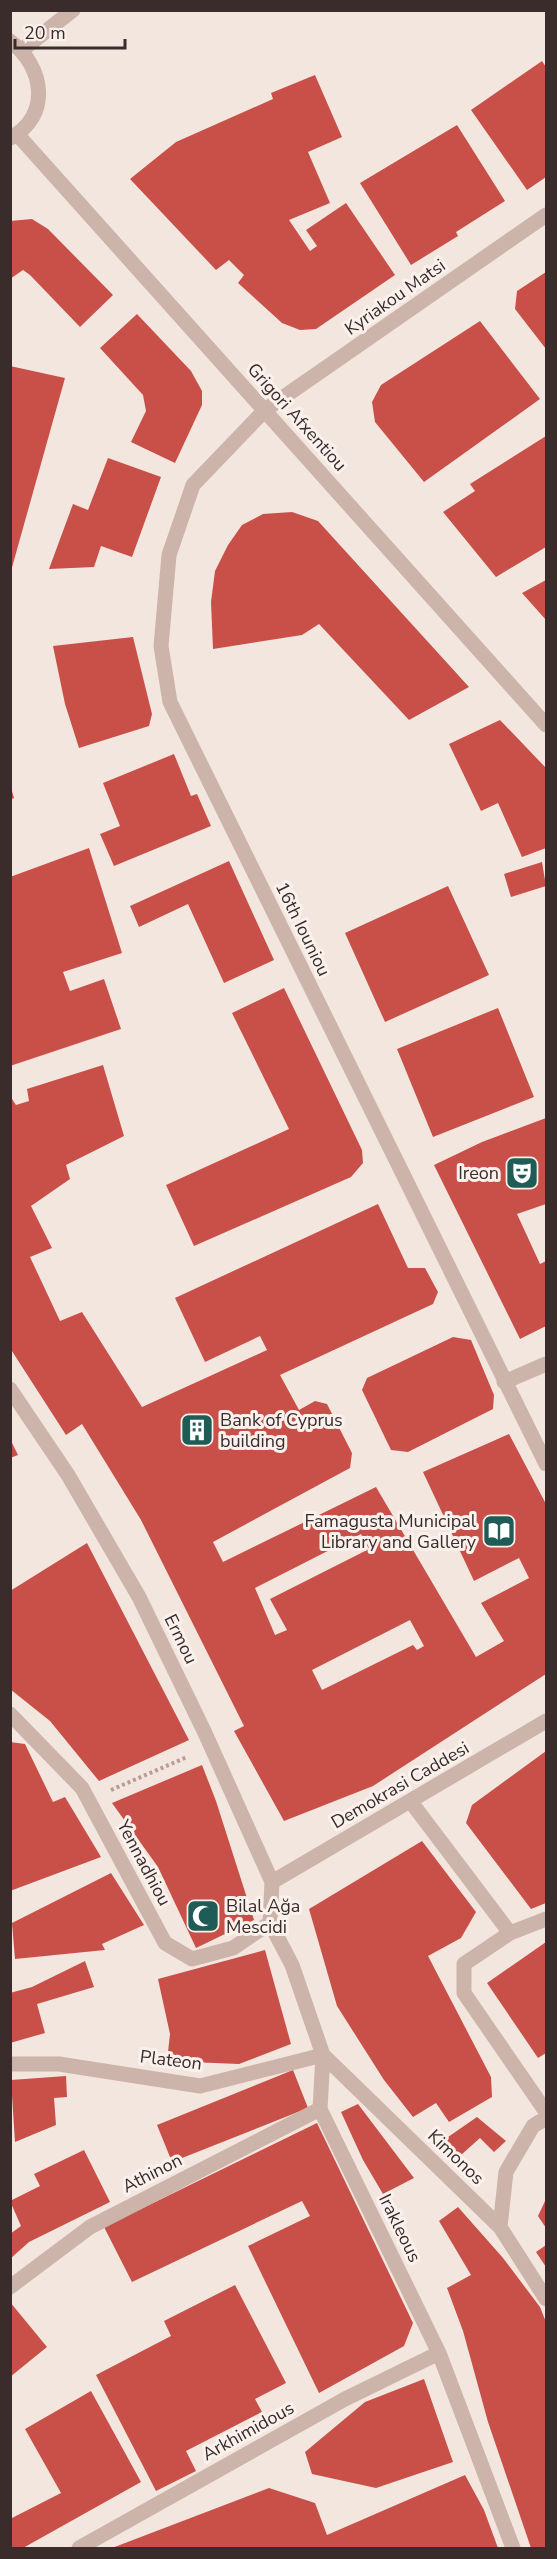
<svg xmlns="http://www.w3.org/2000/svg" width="557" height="2559" viewBox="0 0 557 2559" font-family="'Nunito Sans',sans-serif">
  <rect width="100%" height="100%" fill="#f3e6df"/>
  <path fill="#c85049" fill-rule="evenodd" d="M542,61L546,67V177L527,190L471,110Z
    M315,75L342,137L308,152L330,203L289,220L310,251L317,246L306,230L346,203L395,275L316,329L300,330L282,323L238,283L244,275L229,260L216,270L130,179L176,142L273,99L271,93Z
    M457,125L505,201L456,232L458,236L411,265L360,183Z
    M32,219L48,229L113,295L80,327L30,275L23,270L10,279V221Z
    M546,272V349L515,309L517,291Z
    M137,314L191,371L202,391V405L175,463L131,442L146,411L143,395L100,348Z
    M480,321L540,399L424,482L375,422L372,402L381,385Z
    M10,366L65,378L11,571H10Z
    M546,436V547L496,577L443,512L475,491L470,484Z
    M108,458L161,477L132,557L101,546L94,567L49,569L73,504L88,510Z
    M292,512L318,521L469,687L409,720L319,624L302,635L213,649L211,602L215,571L228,545L242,525L263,514Z
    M546,580V620L522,593Z
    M133,637L152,714L149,726L79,748L65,704L53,646Z
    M500,720L546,768V848L522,857L498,803L481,811L449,744Z
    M174,754L191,796L197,794L211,826L114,866L100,834L120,826L103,783Z
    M10,784L14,798L10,800Z
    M89,848L122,953L63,972L70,991L104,979L121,1029L10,1066V877Z
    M229,861L274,960L224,983L188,904L139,927L130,906Z
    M542,862L546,886L511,897L504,874Z
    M448,886L489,975L385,1022L345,933Z
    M284,988L362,1150L363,1163L351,1177L194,1246L166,1185L289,1129L232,1013Z
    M498,1008L534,1097L433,1137L397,1049Z
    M103,1065L124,1136L66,1165L70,1179L31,1206L52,1248L30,1257L60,1321L82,1312L142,1407L267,1350L260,1336L205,1362L175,1298L378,1204L408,1268H425L438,1292L433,1304L280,1375L299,1410L315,1401L327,1404L352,1453L350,1468L213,1542L223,1562L376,1487L476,1657L504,1641L481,1603L529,1578L519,1558L474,1581L423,1472L509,1434L546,1504V1674L373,1786L284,1821L234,1731L244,1726L141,1520L82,1424L66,1435L10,1348V1096L16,1105L29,1101L27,1089ZM361,1534L369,1549L270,1599L287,1630L275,1635L255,1588ZM410,1620L424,1646L417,1650L413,1645L322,1690L312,1670Z
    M546,1118V1204L517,1214L540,1264L546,1261V1326L520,1339L434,1165L482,1142Z
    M453,1337L471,1340L494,1395L493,1409L408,1452L391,1450L362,1390L367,1378Z
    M10,1439L18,1455L10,1458Z
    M87,1543L189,1740L99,1781L50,1721L10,1689V1591Z
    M10,1742L25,1744L53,1802L65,1797L101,1857L10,1891Z
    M546,1751V1903L531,1909L466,1823L472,1805Z
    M202,1765L216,1801L254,1920L196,1948L158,1867L112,1803Z
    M422,1841L476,1912L461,1938L428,1956L491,2077L492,2097L449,2122L436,2103L413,2117L384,2080L337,2006L309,1909Z
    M111,1873L144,1925L102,1944L105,1950L15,1959L12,1923Z
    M546,1942V2053L538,2058L487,1983Z
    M265,1950L291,2044L239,2064L167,2061L170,2034L158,1979Z
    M85,1961L94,1987L37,2004L45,2033L10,2043V1993L32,1987Z
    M293,2070L308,2108L172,2162L157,2125Z
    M66,2076L67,2097L54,2098L56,2125L15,2142L11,2080Z
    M358,2104L414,2178L383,2194L363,2160L341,2112Z
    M477,2117L506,2141L494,2152L480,2138L451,2164L435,2146Z
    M317,2123L413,2323L404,2346L319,2393L248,2246L310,2216L302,2201L132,2282L104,2227Z
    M84,2150L110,2202L29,2242L10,2259V2234L21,2226L10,2201L40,2186L34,2174Z
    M546,2199V2228L538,2216Z
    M458,2207L503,2258L540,2307L546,2322V2548H531L488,2422L463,2331L447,2288L471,2275L439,2221Z
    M546,2245V2267L536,2252Z
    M235,2285L286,2383L255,2399L262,2412L186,2451L196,2471L156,2491L96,2375L171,2336L164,2321Z
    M10,2302L47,2347L10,2377Z
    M424,2379L453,2462L376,2488L312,2474L305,2452L365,2402Z
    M91,2391L141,2482L23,2548H10V2519L61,2493L25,2429Z
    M465,2475L484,2510L498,2548H112L269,2488L315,2503L327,2535Z"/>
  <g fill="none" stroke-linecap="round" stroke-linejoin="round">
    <path stroke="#b89d94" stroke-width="4" stroke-dasharray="3 3" stroke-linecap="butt" d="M111,1790L187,1757"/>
    <path stroke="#ccb4aa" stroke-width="15" d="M10,41C44,66 52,116 10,138
      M22,50L73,10
      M17,134L546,725
      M546,215L265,410L193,485L169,555L161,646L170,702L546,1464
      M504,1382L546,1364
      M10,1389L68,1475L139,1597L205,1733L272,1882L270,1923
      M10,1714L82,1788L165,1943L192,1959L233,1948L270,1923
      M411,1802L510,1933L464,1964V1993L546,2112
      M272,1882L546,1721
      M270,1923L292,1965L323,2055L320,2109L439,2353L513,2548
      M510,1933L546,1919
      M10,2064H59L200,2086L323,2055L500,2227L546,2299
      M500,2227L506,2172L533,2126L546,2118
      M10,2287L90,2227L320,2109
      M79,2548L345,2399L439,2353"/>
  </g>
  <defs>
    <g id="theatre-square" transform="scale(1.725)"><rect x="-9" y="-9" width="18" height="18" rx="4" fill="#1e5c55" stroke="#fbf1ec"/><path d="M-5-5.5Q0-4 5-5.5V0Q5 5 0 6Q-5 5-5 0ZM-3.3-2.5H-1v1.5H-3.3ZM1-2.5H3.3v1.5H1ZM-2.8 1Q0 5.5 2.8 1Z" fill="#fff"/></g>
    <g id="building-square" transform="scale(1.725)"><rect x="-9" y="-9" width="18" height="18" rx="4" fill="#1e5c55" stroke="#fbf1ec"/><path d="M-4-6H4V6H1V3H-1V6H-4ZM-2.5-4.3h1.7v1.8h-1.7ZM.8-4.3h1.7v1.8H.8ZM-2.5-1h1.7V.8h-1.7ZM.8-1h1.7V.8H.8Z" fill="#fff"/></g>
    <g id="library-square" transform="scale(1.725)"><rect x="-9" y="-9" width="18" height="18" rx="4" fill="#1e5c55" stroke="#fbf1ec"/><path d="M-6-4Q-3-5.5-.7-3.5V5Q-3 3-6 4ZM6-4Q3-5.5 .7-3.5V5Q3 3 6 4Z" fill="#fff"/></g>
    <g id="mosque-square" transform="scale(1.725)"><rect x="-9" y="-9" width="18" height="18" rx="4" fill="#1e5c55" stroke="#fbf1ec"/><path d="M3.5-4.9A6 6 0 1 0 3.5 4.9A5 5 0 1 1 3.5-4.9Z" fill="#fff"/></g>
  </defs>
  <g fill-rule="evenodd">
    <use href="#theatre-square" x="522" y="1173"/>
    <use href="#building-square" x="197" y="1430"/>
    <use href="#library-square" x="499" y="1531"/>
    <use href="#mosque-square" x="203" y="1916"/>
  </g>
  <g text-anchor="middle" stroke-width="6" stroke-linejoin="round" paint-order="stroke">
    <g font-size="18" fill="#392c2a" stroke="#fbf1ec">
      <text transform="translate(395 297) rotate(-35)" y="6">Kyriakou Matsi</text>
      <text transform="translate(297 417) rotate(48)" y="6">Grigori Afxentiou</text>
      <text transform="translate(303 929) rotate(64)" y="6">16th Iouniou</text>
      <text transform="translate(181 1639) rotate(64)" y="6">Ermou</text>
      <text transform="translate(400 1785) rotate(-30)" y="6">Demokrasi Caddesi</text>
      <text transform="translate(144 1863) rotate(62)" y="6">Yennadhiou</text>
      <text transform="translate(171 2060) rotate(7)" y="6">Plateon</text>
      <text transform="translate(456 2157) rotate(44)" y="6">Kimonos</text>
      <text transform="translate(152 2173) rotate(-27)" y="6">Athinon</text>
      <text transform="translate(400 2228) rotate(64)" y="6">Irakleous</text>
      <text transform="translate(248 2431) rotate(-29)" y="6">Arkhimidous</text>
    </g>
    <g font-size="18" fill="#392c2a" stroke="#fbf1ec" text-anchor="end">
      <text x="499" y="1179">Ireon</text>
      <text x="220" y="1426" text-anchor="start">Bank of Cyprus<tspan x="220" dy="21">building</tspan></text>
      <text x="476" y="1527">Famagusta Municipal<tspan x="476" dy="21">Library and Gallery</tspan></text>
      <text x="226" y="1912" text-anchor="start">Bilal Ağa<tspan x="226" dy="21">Mescidi</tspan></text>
    </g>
  </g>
  <rect width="557" height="2559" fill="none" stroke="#392c2a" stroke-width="24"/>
  <path d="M15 39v9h110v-9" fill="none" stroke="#392c2a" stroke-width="3"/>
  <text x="24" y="39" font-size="18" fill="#392c2a" stroke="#fbf1ec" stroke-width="4.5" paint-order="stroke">20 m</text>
</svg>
